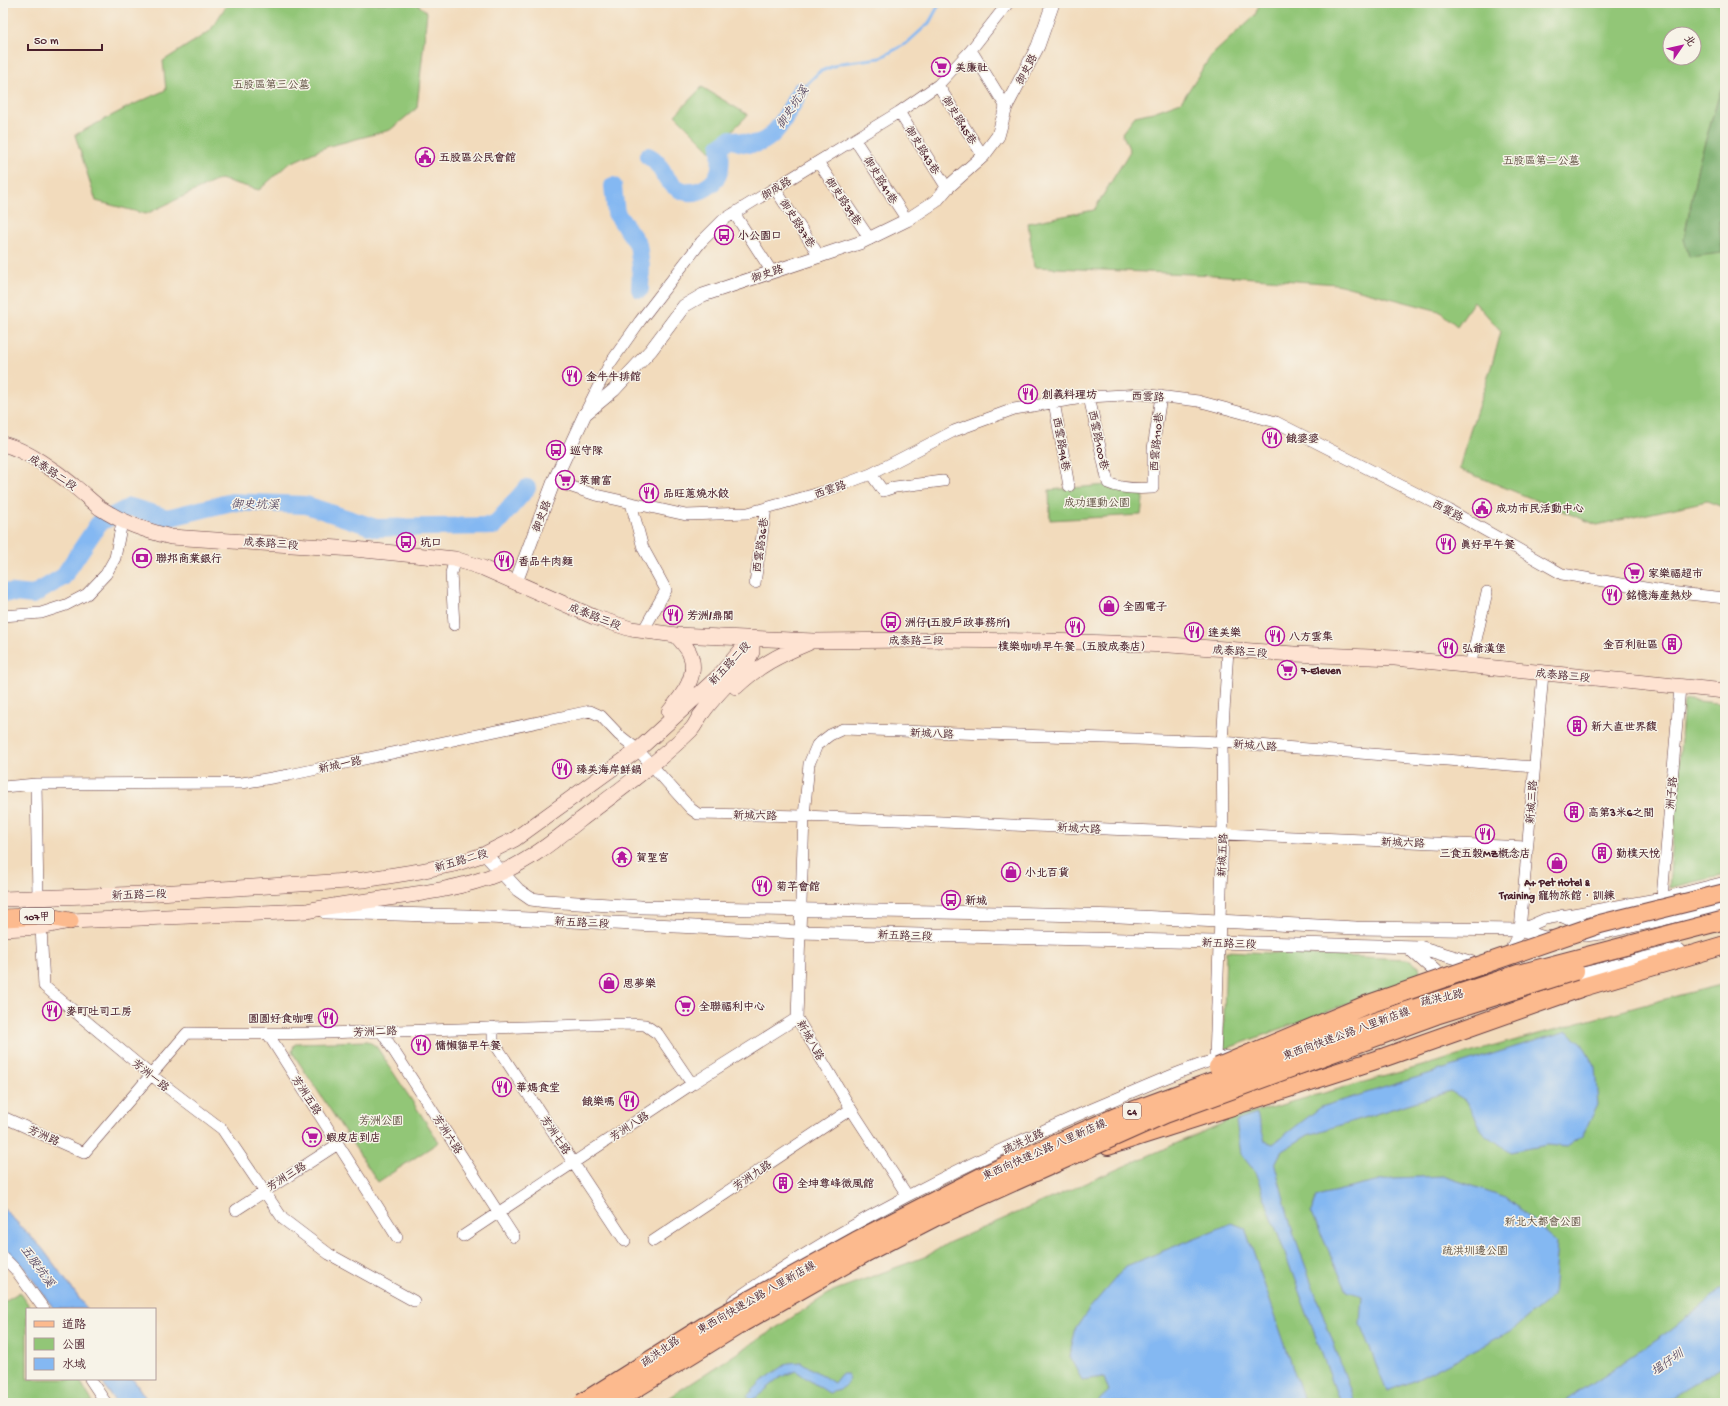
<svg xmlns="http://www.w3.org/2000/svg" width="1728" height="1406" viewBox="0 0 1728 1406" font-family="'Gochi Hand','LXGW WenKai TC',sans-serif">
  <rect width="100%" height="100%" fill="#f7f3e8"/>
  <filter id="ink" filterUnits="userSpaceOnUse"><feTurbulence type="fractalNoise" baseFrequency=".025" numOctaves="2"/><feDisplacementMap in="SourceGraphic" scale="8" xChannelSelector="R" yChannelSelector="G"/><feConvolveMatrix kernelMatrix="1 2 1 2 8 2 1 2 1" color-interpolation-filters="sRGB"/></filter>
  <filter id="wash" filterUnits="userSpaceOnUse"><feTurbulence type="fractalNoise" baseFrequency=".012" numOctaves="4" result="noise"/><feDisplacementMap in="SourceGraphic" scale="16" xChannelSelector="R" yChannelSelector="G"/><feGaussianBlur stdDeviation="0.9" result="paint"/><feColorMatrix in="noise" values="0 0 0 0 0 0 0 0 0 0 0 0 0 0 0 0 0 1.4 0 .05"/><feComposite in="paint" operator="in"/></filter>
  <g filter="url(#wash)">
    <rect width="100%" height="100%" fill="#f2dbbc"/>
    <path fill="#92c677" stroke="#6e7251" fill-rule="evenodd" d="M228,3H416L427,12L417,108L390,130L326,147L288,164L259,190L220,179L146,214L96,201L75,135L130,106L166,90L163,61L210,31Z
      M1260,3H1725V83L1721,89L1698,166L1684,239L1722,253L1719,221L1725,222V508L1707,501L1597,525L1459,469C1471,422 1490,378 1501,331L1474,301L1457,326L1439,311L1337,284L1213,275L1034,267L1028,223L1094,210L1130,151L1122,133L1135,116L1153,112L1181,102L1211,56L1255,15ZM1670,34H1694V58H1670Z
      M702,87L748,115L711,151L675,115Z
      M1107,485L1144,492L1141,515L1050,520L1049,490Z
      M1690,700L1725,704V875L1669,888L1684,701Z
      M1226,951L1407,959L1419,967L1421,977L1223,1050Z
      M1725,984V1403H660L833,1291L927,1256L948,1243L1237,1117L1680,995Z
      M367,1041L376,1046L439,1142L378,1182L292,1052L294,1045L298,1043Z
      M20,1292L31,1309H27V1379H79L93,1403H3V1302Z"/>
    <path fill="#75ab68" stroke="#60654a" d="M1725,83V222L1719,221L1722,253L1689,257L1684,239L1698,166L1721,89Z"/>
    <path fill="#84b8f2" stroke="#676c8e" d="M1567,1031L1581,1042L1595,1067L1598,1105L1582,1136L1566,1147L1547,1145L1510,1152L1484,1133L1465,1100L1450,1091L1308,1135L1282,1151L1275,1165L1291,1226L1355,1403H1340L1255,1172L1241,1154L1236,1121L1257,1114L1265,1141L1273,1144L1321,1107Z
      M1443,1176L1506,1197L1557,1242L1553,1296L1511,1331L1414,1381L1387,1391L1360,1324L1362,1296L1347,1291L1311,1212L1316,1196L1392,1178Z
      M3,1208L42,1248L87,1309H54L22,1265L3,1246Z
      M1232,1223L1245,1228L1305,1403H1096L1109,1391L1104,1377L1082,1380L1069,1356L1076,1328L1089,1309L1126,1266Z
      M1725,1287V1365L1662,1403H1563L1669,1331Z
      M801,1362L834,1383L841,1374H848L849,1381L840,1390L829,1393L813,1383L796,1371L781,1377L752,1401L747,1396L762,1381L788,1363Z
      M100,1379H133L149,1403H116Z"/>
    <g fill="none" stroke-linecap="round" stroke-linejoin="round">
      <path stroke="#84b8f2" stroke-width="3" d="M800,91L819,72L841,63L880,58L907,43L929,23L940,3"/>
      <path stroke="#84b8f2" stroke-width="18" d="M648,156C657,160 660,168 665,176C676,192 691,197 707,187C723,177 721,162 720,146L730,139C737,141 744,144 751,144C775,145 790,108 800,91
        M613,186L616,213L638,244L641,267L640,289
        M3,592L33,595L63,577L99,523L130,507L167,518L232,502L306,505L376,528L494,526L527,488"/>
    </g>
  </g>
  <g filter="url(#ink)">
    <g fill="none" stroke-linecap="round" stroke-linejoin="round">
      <g stroke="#633b41" stroke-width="12">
        <path id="minor" d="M971,50L1006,107
          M938,85L983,156
          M899,112L947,188
          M855,140L907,220
          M818,162L870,239
          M775,189L820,257
          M734,213L772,272
          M1089,397L1108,483C1121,489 1138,489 1153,488V449L1161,396
          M1054,402L1069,486
          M585,413L609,365L640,321L701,242L723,220L899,112L938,85L971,50L1008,3
          M871,474L883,491L895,487L943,481
          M554,481L596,495L686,515L748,513L823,492L871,474L954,431L1014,409L1089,397L1142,394L1198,401L1276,422L1449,510L1562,574L1669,592L1725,598
          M631,503L643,548L666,590L643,631
          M755,583L766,508
          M3,616L41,613L66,605L87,594L106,574L115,558L122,522
          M454,625L451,573L455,559
          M1470,666L1487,592
          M36,784L38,897
          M3,787L36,784L242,783L289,775L590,711L601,716L619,735L638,750L691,809L698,814L804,816L1527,847
          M1662,898L1680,687
          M41,927L44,986L151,1075L222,1129L283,1219L329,1254L414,1301
          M1520,930L1543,674
          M1507,957L1520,930L1545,919L1662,898L1725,882
          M493,1027V1041L625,1241
          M381,1031L514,1237
          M268,1034L397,1237
          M1215,1059L1223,835L1222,742L1228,650
          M3,1117L84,1153L187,1033C335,1036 482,1027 630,1024L645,1025L658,1034L692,1084
          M907,1195L851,1109L797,1018L804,816L809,764L817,745L830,735L843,729L1222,742L1534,767
          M236,1210L338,1144
          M463,1236L692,1084L797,1018
          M653,1241L851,1109
          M3,1257L15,1269L44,1309
          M733,1301C844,1223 967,1163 1092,1109C1136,1091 1181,1069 1227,1056
          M90,1379L106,1403"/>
      </g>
      <g stroke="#633b41" stroke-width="14">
        <path id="tertiary" d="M516,582L554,481L585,414L614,390L651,350L684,306L703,295L862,242L907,220L936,201L947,188L983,156L998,136L1006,107L1038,46L1053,3
          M485,854L518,890L531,899L546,901L641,907L999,913L1120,916L1356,928L1520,930L1544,938L1555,937
          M325,912L466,916L799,932L1419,947L1500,971L1515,973
          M1563,916L1592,929
          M1585,935L1601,933L1725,905
          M1409,948L1435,971L1439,984L1431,999
          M1566,978L1679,950"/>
      </g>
      <g stroke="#633b41" stroke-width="16">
        <path id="secondary" d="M3,444C26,450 56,471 74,486C83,493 91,501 100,508C123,523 144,530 171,537L354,549L455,559L483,568L594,617L631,629L676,635L814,641L917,640L1049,641L1170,645L1294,654L1395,658L1725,691
          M736,687C758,666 779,655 808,643
          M669,712C683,695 700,674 689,652C686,646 680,640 676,635
          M3,899L143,894L363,880L420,871L455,864L485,854L515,839L638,750L719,676L752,638
          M3,929L41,927L70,921L307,911C369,897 442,897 500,873C529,861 555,840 579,821C617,792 657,763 691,730C696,725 698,717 703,712C716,694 733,679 747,662L752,652V638"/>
      </g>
      <g stroke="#633b41" stroke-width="18">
        <path id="primary" d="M3,918L45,916L70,921"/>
      </g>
      <g stroke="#633b41" stroke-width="20">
        <path id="trunk" d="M1108,1146L1385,1057L1583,987L1725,945"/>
      </g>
      <use href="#minor" stroke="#fff" stroke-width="11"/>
      <use href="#tertiary" stroke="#fff" stroke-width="13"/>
      <use href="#secondary" stroke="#fee3d2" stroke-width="15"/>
      <use href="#primary" stroke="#fcba8e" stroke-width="17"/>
      <use href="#trunk" stroke="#fcba8e" stroke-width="18"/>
      <g stroke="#633b41" stroke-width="20" stroke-linecap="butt">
        <path id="trunk-bridge" d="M1218,1067L1366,1005L1600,924L1725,893
          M582,1403L719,1317L856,1241L987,1174L1116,1117L1374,1022L1518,974L1725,920
          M612,1403L742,1323L867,1252L935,1217L1165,1114L1436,1015L1575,971"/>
      </g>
      <use href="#trunk-bridge" stroke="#fcba8e" stroke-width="18"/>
    </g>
  </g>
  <defs>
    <g id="supermarket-ring" transform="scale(1)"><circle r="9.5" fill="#f7f3e8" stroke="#b5179e" stroke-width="1.5"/><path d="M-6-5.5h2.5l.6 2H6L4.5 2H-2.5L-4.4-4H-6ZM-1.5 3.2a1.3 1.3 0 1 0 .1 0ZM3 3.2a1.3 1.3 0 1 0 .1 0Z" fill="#b5179e"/></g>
    <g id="civic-ring" transform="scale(1)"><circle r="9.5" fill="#f7f3e8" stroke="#b5179e" stroke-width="1.5"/><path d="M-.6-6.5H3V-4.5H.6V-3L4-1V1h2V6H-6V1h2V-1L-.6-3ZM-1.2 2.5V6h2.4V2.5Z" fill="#b5179e"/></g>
    <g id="bus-ring" transform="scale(1)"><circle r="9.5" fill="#f7f3e8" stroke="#b5179e" stroke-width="1.5"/><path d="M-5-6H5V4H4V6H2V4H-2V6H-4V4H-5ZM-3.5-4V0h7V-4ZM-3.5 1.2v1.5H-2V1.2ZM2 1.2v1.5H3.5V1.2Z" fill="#b5179e"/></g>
    <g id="restaurant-ring" transform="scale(1)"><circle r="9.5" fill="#f7f3e8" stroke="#b5179e" stroke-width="1.5"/><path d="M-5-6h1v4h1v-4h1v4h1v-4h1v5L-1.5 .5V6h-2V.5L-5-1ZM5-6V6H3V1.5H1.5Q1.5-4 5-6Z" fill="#b5179e"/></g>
    <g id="bank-ring" transform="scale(1)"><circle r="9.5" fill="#f7f3e8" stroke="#b5179e" stroke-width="1.5"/><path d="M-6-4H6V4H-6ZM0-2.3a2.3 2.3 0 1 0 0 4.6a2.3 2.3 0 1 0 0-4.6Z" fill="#b5179e"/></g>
    <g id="shop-ring" transform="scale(1)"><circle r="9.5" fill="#f7f3e8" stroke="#b5179e" stroke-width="1.5"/><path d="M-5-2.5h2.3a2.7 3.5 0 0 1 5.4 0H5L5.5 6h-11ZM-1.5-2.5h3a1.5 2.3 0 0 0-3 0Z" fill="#b5179e"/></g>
    <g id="building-ring" transform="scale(1)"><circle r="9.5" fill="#f7f3e8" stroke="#b5179e" stroke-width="1.5"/><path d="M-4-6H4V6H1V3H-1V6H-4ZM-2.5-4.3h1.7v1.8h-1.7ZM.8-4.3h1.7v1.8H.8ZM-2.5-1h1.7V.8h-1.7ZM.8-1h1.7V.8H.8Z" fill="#b5179e"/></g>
    <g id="temple-ring" transform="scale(1)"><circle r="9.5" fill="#f7f3e8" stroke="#b5179e" stroke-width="1.5"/><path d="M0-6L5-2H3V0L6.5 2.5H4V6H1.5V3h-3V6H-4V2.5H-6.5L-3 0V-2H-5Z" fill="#b5179e"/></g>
  </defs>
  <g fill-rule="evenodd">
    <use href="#supermarket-ring" x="941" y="67"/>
    <use href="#civic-ring" x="425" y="157"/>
    <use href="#bus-ring" x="724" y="235"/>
    <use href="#restaurant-ring" x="572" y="376"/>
    <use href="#restaurant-ring" x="1028" y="394"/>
    <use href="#restaurant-ring" x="1272" y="438"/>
    <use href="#bus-ring" x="556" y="450"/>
    <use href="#supermarket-ring" x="565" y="480"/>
    <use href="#restaurant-ring" x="649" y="493"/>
    <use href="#civic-ring" x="1482" y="508"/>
    <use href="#bus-ring" x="406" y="542"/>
    <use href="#restaurant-ring" x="1446" y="544"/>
    <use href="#bank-ring" x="142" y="558"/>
    <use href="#restaurant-ring" x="504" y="561"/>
    <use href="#supermarket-ring" x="1634" y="573"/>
    <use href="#restaurant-ring" x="1612" y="595"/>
    <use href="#shop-ring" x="1109" y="606"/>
    <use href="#restaurant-ring" x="673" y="615"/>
    <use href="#bus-ring" x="891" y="622"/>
    <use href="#restaurant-ring" x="1075" y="627"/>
    <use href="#restaurant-ring" x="1194" y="632"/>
    <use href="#restaurant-ring" x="1275" y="636"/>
    <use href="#building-ring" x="1672" y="644"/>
    <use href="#restaurant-ring" x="1448" y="648"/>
    <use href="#supermarket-ring" x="1287" y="670"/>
    <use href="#building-ring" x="1577" y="726"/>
    <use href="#restaurant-ring" x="562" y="769"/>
    <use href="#building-ring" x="1574" y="812"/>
    <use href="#restaurant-ring" x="1485" y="834"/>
    <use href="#building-ring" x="1602" y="853"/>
    <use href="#temple-ring" x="622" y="857"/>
    <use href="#shop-ring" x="1557" y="863"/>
    <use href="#shop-ring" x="1011" y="872"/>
    <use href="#restaurant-ring" x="762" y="886"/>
    <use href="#bus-ring" x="951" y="900"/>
    <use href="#shop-ring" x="609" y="983"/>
    <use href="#supermarket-ring" x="685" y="1006"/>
    <use href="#restaurant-ring" x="52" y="1011"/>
    <use href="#restaurant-ring" x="328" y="1018"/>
    <use href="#restaurant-ring" x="421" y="1045"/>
    <use href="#restaurant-ring" x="502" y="1087"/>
    <use href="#restaurant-ring" x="629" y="1101"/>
    <use href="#supermarket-ring" x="312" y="1137"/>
    <use href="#building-ring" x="783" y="1183"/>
  </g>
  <g text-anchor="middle" stroke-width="3" stroke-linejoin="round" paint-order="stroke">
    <g fill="#f7f3e8" stroke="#7e5f64" stroke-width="1">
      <rect x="20" y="908" width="34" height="16" rx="3"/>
      <rect x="1123" y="1103" width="18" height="16" rx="3"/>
    </g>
    <g font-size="10" font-weight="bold" fill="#4a1f2b">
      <text x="37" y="920">107甲</text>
      <text x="1132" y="1115">64</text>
    </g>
    <g font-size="11" font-weight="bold" fill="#4a1f2b" stroke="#f7f3e8" text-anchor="start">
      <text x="955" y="71">美廉社</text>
      <text x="439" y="161">五股區公民會館</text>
      <text x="738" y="239">小公園口</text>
      <text x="586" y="380">金牛牛排館</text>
      <text x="1042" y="398">創義料理坊</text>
      <text x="1286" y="442">餓婆婆</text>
      <text x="570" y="454">巡守隊</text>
      <text x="579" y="484">萊爾富</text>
      <text x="663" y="497">品旺蔥燒水餃</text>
      <text x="1496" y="512">成功市民活動中心</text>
      <text x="420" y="546">坑口</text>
      <text x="1460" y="548">真好早午餐</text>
      <text x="156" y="562">聯邦商業銀行</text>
      <text x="518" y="565">香品牛肉麵</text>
      <text x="1648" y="577">家樂福超市</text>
      <text x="1626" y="599">銘憶海產熱炒</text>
      <text x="1123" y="610">全國電子</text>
      <text x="687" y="619">芳洲/鼎閣</text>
      <text x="905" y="626">洲仔(五股戶政事務所)</text>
      <text x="1208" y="636">達美樂</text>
      <text x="1289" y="640">八方雲集</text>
      <text x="1658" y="648" text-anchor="end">金百利社區</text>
      <text x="1075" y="650" text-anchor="middle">樸樂咖啡早午餐（五股成泰店）</text>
      <text x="1462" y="652">弘爺漢堡</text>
      <text x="1301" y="674">7-Eleven</text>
      <text x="1591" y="730">新大直世界馥</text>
      <text x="576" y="773">臻美海岸鮮鍋</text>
      <text x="1588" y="816">高第3米6之間</text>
      <text x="1485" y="857" text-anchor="middle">三食五穀MZ概念店</text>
      <text x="1616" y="857">勤樸天悅</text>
      <text x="636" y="861">賀聖宮</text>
      <text x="1025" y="876">小北百貨</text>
      <text x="1557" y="886" text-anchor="middle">A+ Pet Hotel &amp;<tspan x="1557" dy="13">Training 寵物旅館．訓練</tspan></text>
      <text x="776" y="890">菊芊會館</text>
      <text x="965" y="904">新城</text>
      <text x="623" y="987">思夢樂</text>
      <text x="699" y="1010">全聯福利中心</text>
      <text x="66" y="1015">麥町吐司工房</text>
      <text x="314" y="1022" text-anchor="end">圓圓好食咖哩</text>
      <text x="435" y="1049">慵懶貓早午餐</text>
      <text x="516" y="1091">華媽食堂</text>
      <text x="615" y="1105" text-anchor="end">餓樂嗎</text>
      <text x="326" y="1141">蝦皮店到店</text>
      <text x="797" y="1187">全坤尊峰微風館</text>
    </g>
    <g font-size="11" fill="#4a1f2b" stroke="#f7f3e8">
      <text transform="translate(1026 69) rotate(-62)" y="4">御史路</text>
      <text transform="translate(960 120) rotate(58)" y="4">御史路45巷</text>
      <text transform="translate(923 150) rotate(58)" y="4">御史路43巷</text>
      <text transform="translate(881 180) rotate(58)" y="4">御史路41巷</text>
      <text transform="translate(776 188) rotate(-31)" y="4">御成路</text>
      <text transform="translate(844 201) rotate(56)" y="4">御史路39巷</text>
      <text transform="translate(798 223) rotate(57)" y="4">御史路37巷</text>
      <text transform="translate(767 273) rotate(-18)" y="4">御史路</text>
      <text transform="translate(1148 396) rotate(3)" y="4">西雲路</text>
      <text transform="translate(1099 440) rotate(78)" y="4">西雲路100巷</text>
      <text transform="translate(1156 442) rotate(-85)" y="4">西雲路110巷</text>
      <text transform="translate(1062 444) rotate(80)" y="4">西雲路94巷</text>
      <text transform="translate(53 472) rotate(34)" y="4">成泰路二段</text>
      <text transform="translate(830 489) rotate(-19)" y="4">西雲路</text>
      <text transform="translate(1448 510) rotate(28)" y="4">西雲路</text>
      <text transform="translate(541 516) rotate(-69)" y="4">御史路</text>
      <text transform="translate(271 543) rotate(4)" y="4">成泰路三段</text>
      <text transform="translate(760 545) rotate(-82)" y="4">西雲路36巷</text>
      <text transform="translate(595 616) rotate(21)" y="4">成泰路三段</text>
      <text x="916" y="644">成泰路三段</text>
      <text transform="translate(1240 651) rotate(4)" y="4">成泰路三段</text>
      <text transform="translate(729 663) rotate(-47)" y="4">新五路二段</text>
      <text transform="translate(1563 675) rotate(5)" y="4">成泰路三段</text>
      <text transform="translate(932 733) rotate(2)" y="4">新城八路</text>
      <text transform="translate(1255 745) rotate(4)" y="4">新城八路</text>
      <text transform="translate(340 764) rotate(-12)" y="4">新城一路</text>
      <text transform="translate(1671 793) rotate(-85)" y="4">洲子路</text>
      <text transform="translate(1531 802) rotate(-86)" y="4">新城三路</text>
      <text transform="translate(755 815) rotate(1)" y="4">新城六路</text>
      <text transform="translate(1079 828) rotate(3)" y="4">新城六路</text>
      <text transform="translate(1403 842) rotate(2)" y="4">新城六路</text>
      <text transform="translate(1222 855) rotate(-88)" y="4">新城五路</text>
      <text transform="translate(461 860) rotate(-16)" y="4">新五路二段</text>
      <text transform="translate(139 894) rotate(-2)" y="4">新五路二段</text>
      <text transform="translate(582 922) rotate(3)" y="4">新五路三段</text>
      <text transform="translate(905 935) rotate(2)" y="4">新五路三段</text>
      <text transform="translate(1229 943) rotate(2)" y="4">新五路三段</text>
      <text transform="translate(1442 997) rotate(-12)" y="4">疏洪北路</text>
      <text transform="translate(375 1031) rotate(-2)" y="4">芳洲二路</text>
      <text transform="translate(1346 1033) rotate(-20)" y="4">東西向快速公路 八里新店線</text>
      <text transform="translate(811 1040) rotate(61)" y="4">新城八路</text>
      <text transform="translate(151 1075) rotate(39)" y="4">芳洲一路</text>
      <text transform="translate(307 1095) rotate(57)" y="4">芳洲五路</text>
      <text transform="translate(629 1126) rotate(-33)" y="4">芳洲八路</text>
      <text transform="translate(448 1134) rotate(57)" y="4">芳洲六路</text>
      <text transform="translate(44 1135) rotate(24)" y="4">芳洲路</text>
      <text transform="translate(556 1135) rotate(56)" y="4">芳洲七路</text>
      <text transform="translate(1023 1141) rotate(-25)" y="4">疏洪北路</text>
      <text transform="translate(1044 1149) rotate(-24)" y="4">東西向快速公路 八里新店線</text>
      <text transform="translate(752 1175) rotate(-34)" y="4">芳洲九路</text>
      <text transform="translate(286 1176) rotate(-32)" y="4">芳洲三路</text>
      <text transform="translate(756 1297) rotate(-30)" y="4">東西向快速公路 八里新店線</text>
      <text transform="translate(660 1351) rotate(-35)" y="4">疏洪北路</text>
    </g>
    <g font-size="11" fill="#605142" stroke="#f7f3e8">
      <text x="271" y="88">五股區第三公墓</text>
      <text x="1541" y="164">五股區第二公墓</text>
      <text x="1097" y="506">成功運動公園</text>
      <text x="381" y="1124">芳洲公園</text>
      <text x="1543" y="1225">新北大都會公園</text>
      <text x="1475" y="1254">疏洪圳邊公園</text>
    </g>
    <g font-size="12" font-style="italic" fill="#5b4d67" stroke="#f7f3e8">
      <text transform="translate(792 107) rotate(-56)" y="4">御史坑溪</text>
      <text transform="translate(255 504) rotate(1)" y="4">御史坑溪</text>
      <text transform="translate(38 1266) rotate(54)" y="4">五股坑溪</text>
      <text transform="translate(1667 1362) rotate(-35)" y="4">塭仔圳</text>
    </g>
  </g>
  <rect width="1728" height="1406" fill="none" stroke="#f7f3e8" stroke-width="16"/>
  <rect x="26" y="1308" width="130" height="72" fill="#f7f3e8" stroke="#b29e9c"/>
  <rect x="34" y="1321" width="20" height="6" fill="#fcba8e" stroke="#b29e9c"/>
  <text x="62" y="1328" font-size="12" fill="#4a1f2b">道路</text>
  <rect x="34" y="1338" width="20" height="12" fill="#92c677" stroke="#b29e9c"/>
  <text x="62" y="1348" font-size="12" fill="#4a1f2b">公園</text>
  <rect x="34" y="1358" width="20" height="12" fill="#84b8f2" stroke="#b29e9c"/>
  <text x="62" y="1368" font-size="12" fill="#4a1f2b">水域</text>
  <g transform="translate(1682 46) rotate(56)"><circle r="19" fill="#f7f3e8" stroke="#b29e9c"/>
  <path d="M0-3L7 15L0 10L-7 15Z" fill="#b5179e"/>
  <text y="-6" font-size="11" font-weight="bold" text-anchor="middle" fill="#4a1f2b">北</text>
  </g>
  <path d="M28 44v6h74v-6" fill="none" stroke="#4a1f2b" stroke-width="2"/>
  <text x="34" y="44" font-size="12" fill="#4a1f2b" stroke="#f7f3e8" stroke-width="3" paint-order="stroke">50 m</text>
</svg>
